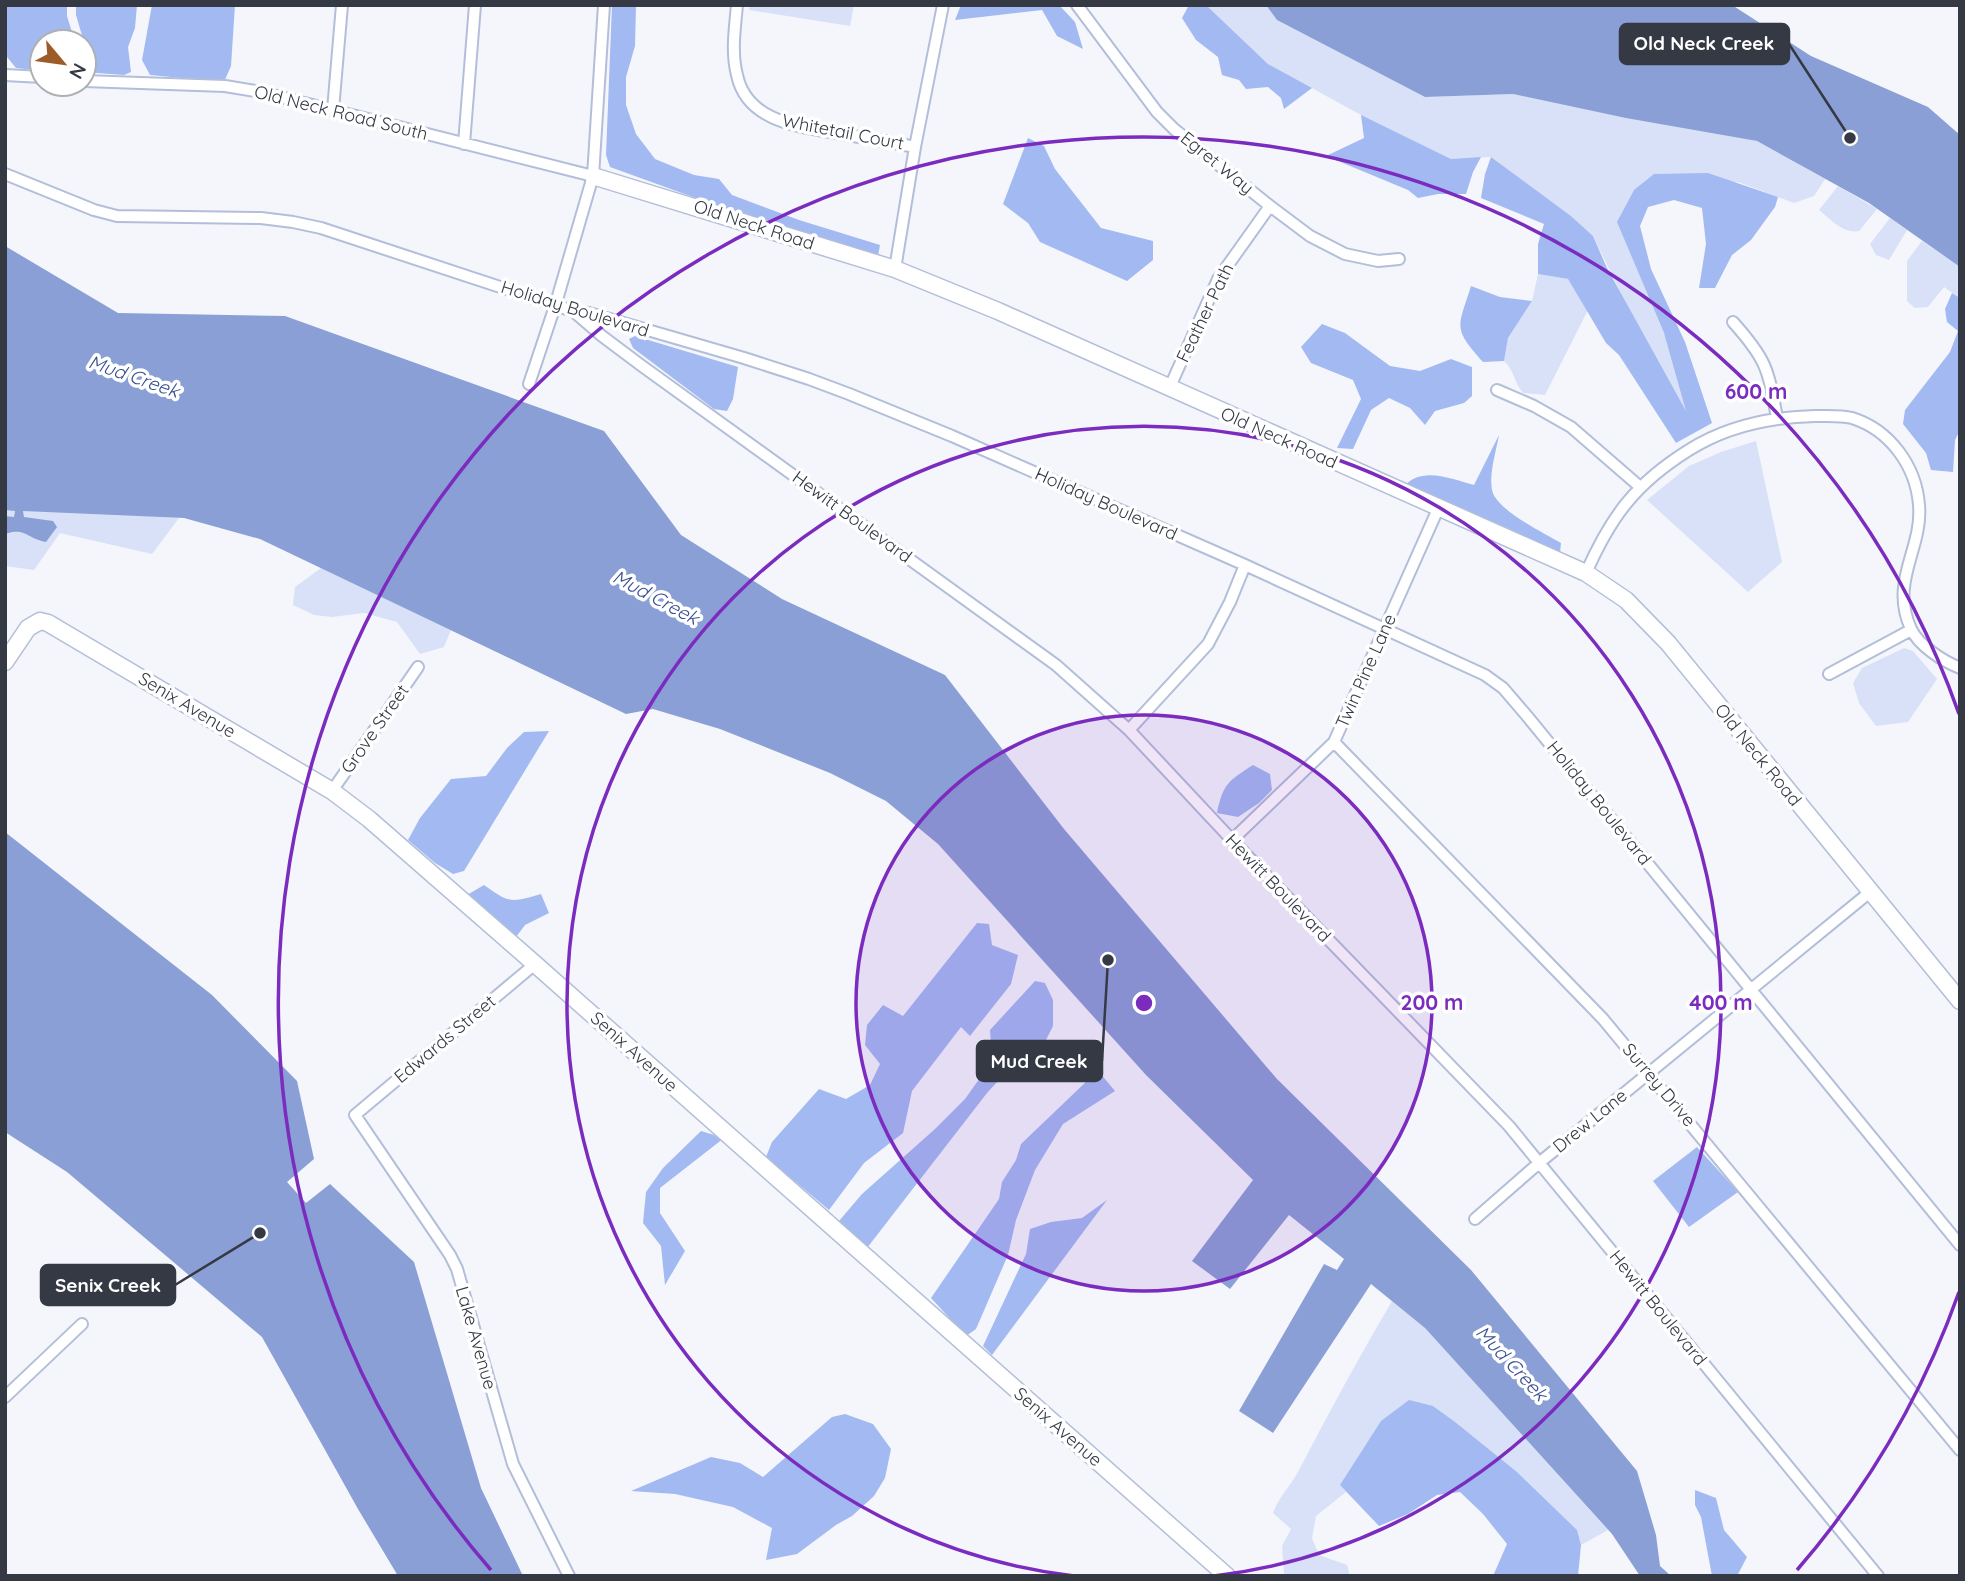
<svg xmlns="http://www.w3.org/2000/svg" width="1965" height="1581" viewBox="0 0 1965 1581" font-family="Quicksand,sans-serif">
  <rect width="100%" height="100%" fill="#f4f6fc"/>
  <path fill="#d8e1f7" d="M750,5H854L850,26L749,10Z
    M1206,5H1266L1277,20L1425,97L1513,94L1757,141L1825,179L1814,196L1794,203L1738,182L1634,190L1618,222L1700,421L1688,430L1593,236L1571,216L1491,157L1451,159L1370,120L1268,64Z
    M1838,186L1877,209L1859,231C1843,234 1830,219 1819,210Z
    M1890,218L1907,230L1889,260L1876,255L1870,244Z
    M1922,241L1960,267V298L1944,287L1928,307L1915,308L1907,301V261Z
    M1538,274L1568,279L1588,310L1545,395L1523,393C1514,382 1514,370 1504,361L1508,338L1532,301Z
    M1756,441L1782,562L1748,592L1647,500L1689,466L1721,452Z
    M5,510L71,511L179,518L152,554L60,533L34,570L5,566Z
    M321,568L451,630L444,647L420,654L397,622L364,613L332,617L314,615L293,605L295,587Z
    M1904,648L1913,651L1937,679L1908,722L1876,726L1859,703L1853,683L1862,668Z
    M1392,1301L1425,1328L1608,1530L1581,1545L1577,1530L1517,1472L1433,1406L1340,1485L1346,1492L1316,1516L1312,1538L1319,1555L1347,1565L1350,1576H1286L1284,1573L1282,1546L1291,1529L1273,1513C1279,1496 1290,1487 1298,1472C1328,1414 1359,1357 1392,1301Z"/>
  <path fill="#a3b9f1" d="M5,5H67V16L75,42H42V71L16,68L7,57L5,50Z
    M76,5H137L135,28L128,47L131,72L124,75L84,72L86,49L76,15Z
    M152,5H235L231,66L224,82L150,75L142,60Z
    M612,5H636L635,46L626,77V105L636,134L655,159L694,175L719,179L732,195L799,220L880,245L878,256L762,222L610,167L606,155Z
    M961,5H1059L1075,22L1083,49L1057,36L1042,10L955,20Z
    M1189,5H1206L1268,64L1312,88L1284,109L1281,98L1268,87L1246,89L1239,80L1222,75L1218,57L1196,40L1182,18Z
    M1361,115L1451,159L1481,157L1473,172L1466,194H1438L1418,198L1408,190L1326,156L1364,138Z
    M1028,138L1044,146L1055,169L1101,228L1153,241V260L1127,281L1040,242L1028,223L1003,204Z
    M1491,157L1571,216L1593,236L1607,268L1686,411L1664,333L1617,222L1634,190L1654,174L1708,173L1778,197L1775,207L1751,240L1732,255L1715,288H1699L1706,244L1702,208L1674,200L1648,207L1640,226L1651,269L1685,342L1712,423L1676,443L1619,355L1606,343L1568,279L1538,274V244L1544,224L1481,198L1485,174Z
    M1471,286L1500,297L1532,301L1508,338L1504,361L1483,362C1452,327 1458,328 1471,286Z
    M1952,293L1960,298V430L1955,440L1953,472L1931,470L1926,453L1903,424L1905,410L1950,352L1958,331L1947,322L1945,309Z
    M1322,324L1345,333L1390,366L1420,371L1451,359L1472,367V396L1464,403L1435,411L1425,425L1410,408L1389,398L1371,410L1353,449L1337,448L1361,399L1353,380L1311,363L1301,347Z
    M635,336L738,367L733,399L727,411L714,409L633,348L629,339Z
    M1499,435C1496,452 1489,473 1492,490C1496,510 1544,533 1561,543L1560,553L1403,488C1420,465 1451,479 1474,485Z
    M549,731L464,871L453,874L435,863L408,840L420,818L451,779L486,776L507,748L524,732Z
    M1253,765L1270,774L1272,790L1259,803L1238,817L1217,813C1223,784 1228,781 1253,765Z
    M484,885C509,903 511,903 541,894L549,913L525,925L516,937L467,895Z
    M977,923L989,924L992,945L1018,955L1011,984L970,1036L961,1027L912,1091L903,1133L864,1163L829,1210L766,1157L772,1142L819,1089L846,1099L870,1085L880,1064L865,1045L867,1025L883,1005L903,1016Z
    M1035,981L1045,983L1053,1000V1026L1040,1052L1008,1070L987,1093L867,1248L839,1221L862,1194L935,1129L965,1099L992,1061L990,1030Z
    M1100,1073L1115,1091L1063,1124L1035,1170L1016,1220L1008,1255L976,1329L966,1336L931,1298L999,1199L1002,1182L1016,1160L1021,1144L1089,1079Z
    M701,1131L724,1138L660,1188V1213L685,1251L665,1285L661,1246L643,1223L646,1192L663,1168Z
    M1697,1147L1738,1192L1689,1227L1653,1181Z
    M1107,1200L992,1355L983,1346L1026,1254L1030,1229L1051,1222L1082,1218Z
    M1409,1400L1433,1406L1455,1422L1517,1472L1577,1530L1581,1545L1578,1576H1493L1507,1544L1483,1514L1460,1492L1437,1495L1408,1514L1379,1526L1340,1485L1381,1421Z
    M845,1414L873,1424L891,1449L885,1478L874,1496L852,1516L836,1525L797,1554L766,1560L772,1528L733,1507L675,1494L631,1491L711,1457L740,1463L763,1477L832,1417Z
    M1695,1490L1716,1498L1724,1530L1747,1557L1737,1576H1712L1701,1517L1695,1505Z"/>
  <path fill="#8a9fd5" d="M1266,5H1732L1811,56L1928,107L1960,135V267L1869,203L1757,141L1626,118L1513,94L1425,97L1277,20Z
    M5,246L118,313L285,316L604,431L681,535L782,599L945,675L1064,829L1277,1079L1471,1270L1637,1471L1656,1535L1660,1566L1671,1576H1640L1612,1534L1425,1328L1371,1284L1273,1433L1239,1411L1324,1264L1337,1270L1344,1259L1289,1215L1230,1289L1192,1261L1253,1180L1146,1075L938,844L886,801L830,773L720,729L653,709L626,714L260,539L184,518L23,511L24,517L53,521L57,527L46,542C27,539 26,527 5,534V516L14,517L15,511L5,510Z
    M5,832L212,995L297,1081L314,1159L287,1182L306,1203L330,1184L414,1262L481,1488L523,1576H398L358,1509L262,1337L67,1172L5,1132Z"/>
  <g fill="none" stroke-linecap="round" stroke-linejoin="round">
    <g stroke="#b3bed9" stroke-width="14">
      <path id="street" d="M737,5C735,28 731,52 737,75C747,123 802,127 841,134C866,138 890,142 915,147
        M1077,5L1157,112L1174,129L1270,206L1310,236L1345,254L1378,261L1399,259
        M5,75L42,77
        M84,81L225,86L261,92L593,176
        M333,110L342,5
        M464,144L475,5
        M5,174L94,210L117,216L261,218L293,222L321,228L573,311L589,313L744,358L809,379L849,394L952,436L1245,565L1485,675L1503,688L1527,716L1960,1245
        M895,269L915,147L943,5
        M573,311L602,336L642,366L1056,665L1129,730L1232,840L1509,1126L1878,1576
        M1733,322C1767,360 1768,369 1777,418
        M529,384L556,303L593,176L604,5
        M1169,389L1218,279L1270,206
        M1497,390L1534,406L1571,427L1639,486
        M1586,573C1611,516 1636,483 1689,450C1727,426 1771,417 1815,416C1827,416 1840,415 1852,418C1890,430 1916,466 1919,505C1923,549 1889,581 1911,629C1919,646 1943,661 1960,668
        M1829,674L1911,630
        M1129,730L1208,644L1230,602L1245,565
        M1334,742L1603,1019L1960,1450
        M332,791L418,667
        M1232,840L1334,742L1438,509
        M535,964L355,1115L450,1255L457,1269L513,1464L569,1576
        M1475,1219L1539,1163L1870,892
        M5,1397L82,1324"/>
    </g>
    <g stroke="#b3bed9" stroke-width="19">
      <path id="secondary" d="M593,176L895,269L998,311L1586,573L1626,600L1668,643L1960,1001
        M5,662L28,628L40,621L48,623L332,791L369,819L535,964L1227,1576"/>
    </g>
    <use href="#street" stroke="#fff" stroke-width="10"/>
    <use href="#secondary" stroke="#fff" stroke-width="16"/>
  </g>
  <circle cx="1144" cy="1003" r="288" fill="#7b2cbf" fill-opacity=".12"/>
  <g fill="none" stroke="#7b2cbf" stroke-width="3.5">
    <circle cx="1144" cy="1003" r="288"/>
    <path d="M1074 1576A577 577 0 1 1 1214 1576"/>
    <path d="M1959 1292A865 865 0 0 1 1797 1570M491 1570A865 865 0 1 1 1959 714"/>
  </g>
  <g text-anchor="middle" stroke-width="7" stroke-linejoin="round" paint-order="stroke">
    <g font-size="18" fill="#353944" stroke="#fff">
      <text transform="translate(341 113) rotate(14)" y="6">Old Neck Road South</text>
      <text transform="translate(843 132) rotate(11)" y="6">Whitetail Court</text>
      <text transform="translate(1217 163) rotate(39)" y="6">Egret Way</text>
      <text transform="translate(754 225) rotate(18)" y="6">Old Neck Road</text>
      <text transform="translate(575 309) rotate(17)" y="6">Holiday Boulevard</text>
      <text transform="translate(1205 313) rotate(-64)" y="6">Feather Path</text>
      <text transform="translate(1279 438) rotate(24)" y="6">Old Neck Road</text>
      <text transform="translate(1106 504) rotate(24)" y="6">Holiday Boulevard</text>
      <text transform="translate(852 517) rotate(36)" y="6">Hewitt Boulevard</text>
      <text transform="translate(1366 671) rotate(-66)" y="6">Twin Pine Lane</text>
      <text transform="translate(187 705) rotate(31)" y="6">Senix Avenue</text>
      <text transform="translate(375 729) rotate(-55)" y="6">Grove Street</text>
      <text transform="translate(1758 755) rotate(51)" y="6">Old Neck Road</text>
      <text transform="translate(1599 803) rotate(51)" y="6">Holiday Boulevard</text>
      <text transform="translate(1278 888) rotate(46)" y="6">Hewitt Boulevard</text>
      <text transform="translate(445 1039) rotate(-40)" y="6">Edwards Street</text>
      <text transform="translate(634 1052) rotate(42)" y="6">Senix Avenue</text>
      <text transform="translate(1659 1085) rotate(50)" y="6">Surrey Drive</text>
      <text transform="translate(1590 1121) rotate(-39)" y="6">Drew Lane</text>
      <text transform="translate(1658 1308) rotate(51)" y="6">Hewitt Boulevard</text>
      <text transform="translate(476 1338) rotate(74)" y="6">Lake Avenue</text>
      <text transform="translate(1058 1427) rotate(41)" y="6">Senix Avenue</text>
    </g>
    <g font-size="19" font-style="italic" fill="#374e90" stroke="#fff">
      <text transform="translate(134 376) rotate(19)" y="7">Mud Creek</text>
      <text transform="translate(656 597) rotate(28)" y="7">Mud Creek</text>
      <text transform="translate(1512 1363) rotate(47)" y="7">Mud Creek</text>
    </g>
  </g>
  <circle cx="1144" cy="1003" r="10" fill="#7b2cbf" stroke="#fff" stroke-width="3.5"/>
  <g font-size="21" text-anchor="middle" font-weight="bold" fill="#7b2cbf" stroke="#fff" stroke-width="7" stroke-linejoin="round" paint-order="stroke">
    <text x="1756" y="399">600 m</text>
    <text x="1432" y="1010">200 m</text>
    <text x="1721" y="1010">400 m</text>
  </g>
  <path fill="none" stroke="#353944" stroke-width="2.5" d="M1850 138L1789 44M1108 960L1102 1061M260 1233L175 1285"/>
  <g fill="#353944" stroke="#fff" stroke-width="2.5">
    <circle cx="1850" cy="138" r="7"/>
    <circle cx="1108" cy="960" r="7"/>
    <circle cx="260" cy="1233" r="7"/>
  </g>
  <g fill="#353944" stroke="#353944" stroke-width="2.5">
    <rect x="1620" y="24" width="169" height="40" rx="7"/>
    <rect x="977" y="1041" width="125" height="40" rx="7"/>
    <rect x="41" y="1265" width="134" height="40" rx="7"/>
  </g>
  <g font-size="19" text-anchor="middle" font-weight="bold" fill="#fff">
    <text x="1704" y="50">Old Neck Creek</text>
    <text x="1039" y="1068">Mud Creek</text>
    <text x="108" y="1292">Senix Creek</text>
  </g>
  <rect width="1965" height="1581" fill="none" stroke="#353944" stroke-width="14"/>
  <g transform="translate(63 63) rotate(119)"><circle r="33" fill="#ffffff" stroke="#aeb0b4" stroke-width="2"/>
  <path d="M0-5L12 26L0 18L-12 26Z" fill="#9d5b27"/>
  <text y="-10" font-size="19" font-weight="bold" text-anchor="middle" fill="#353944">N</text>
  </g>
</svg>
